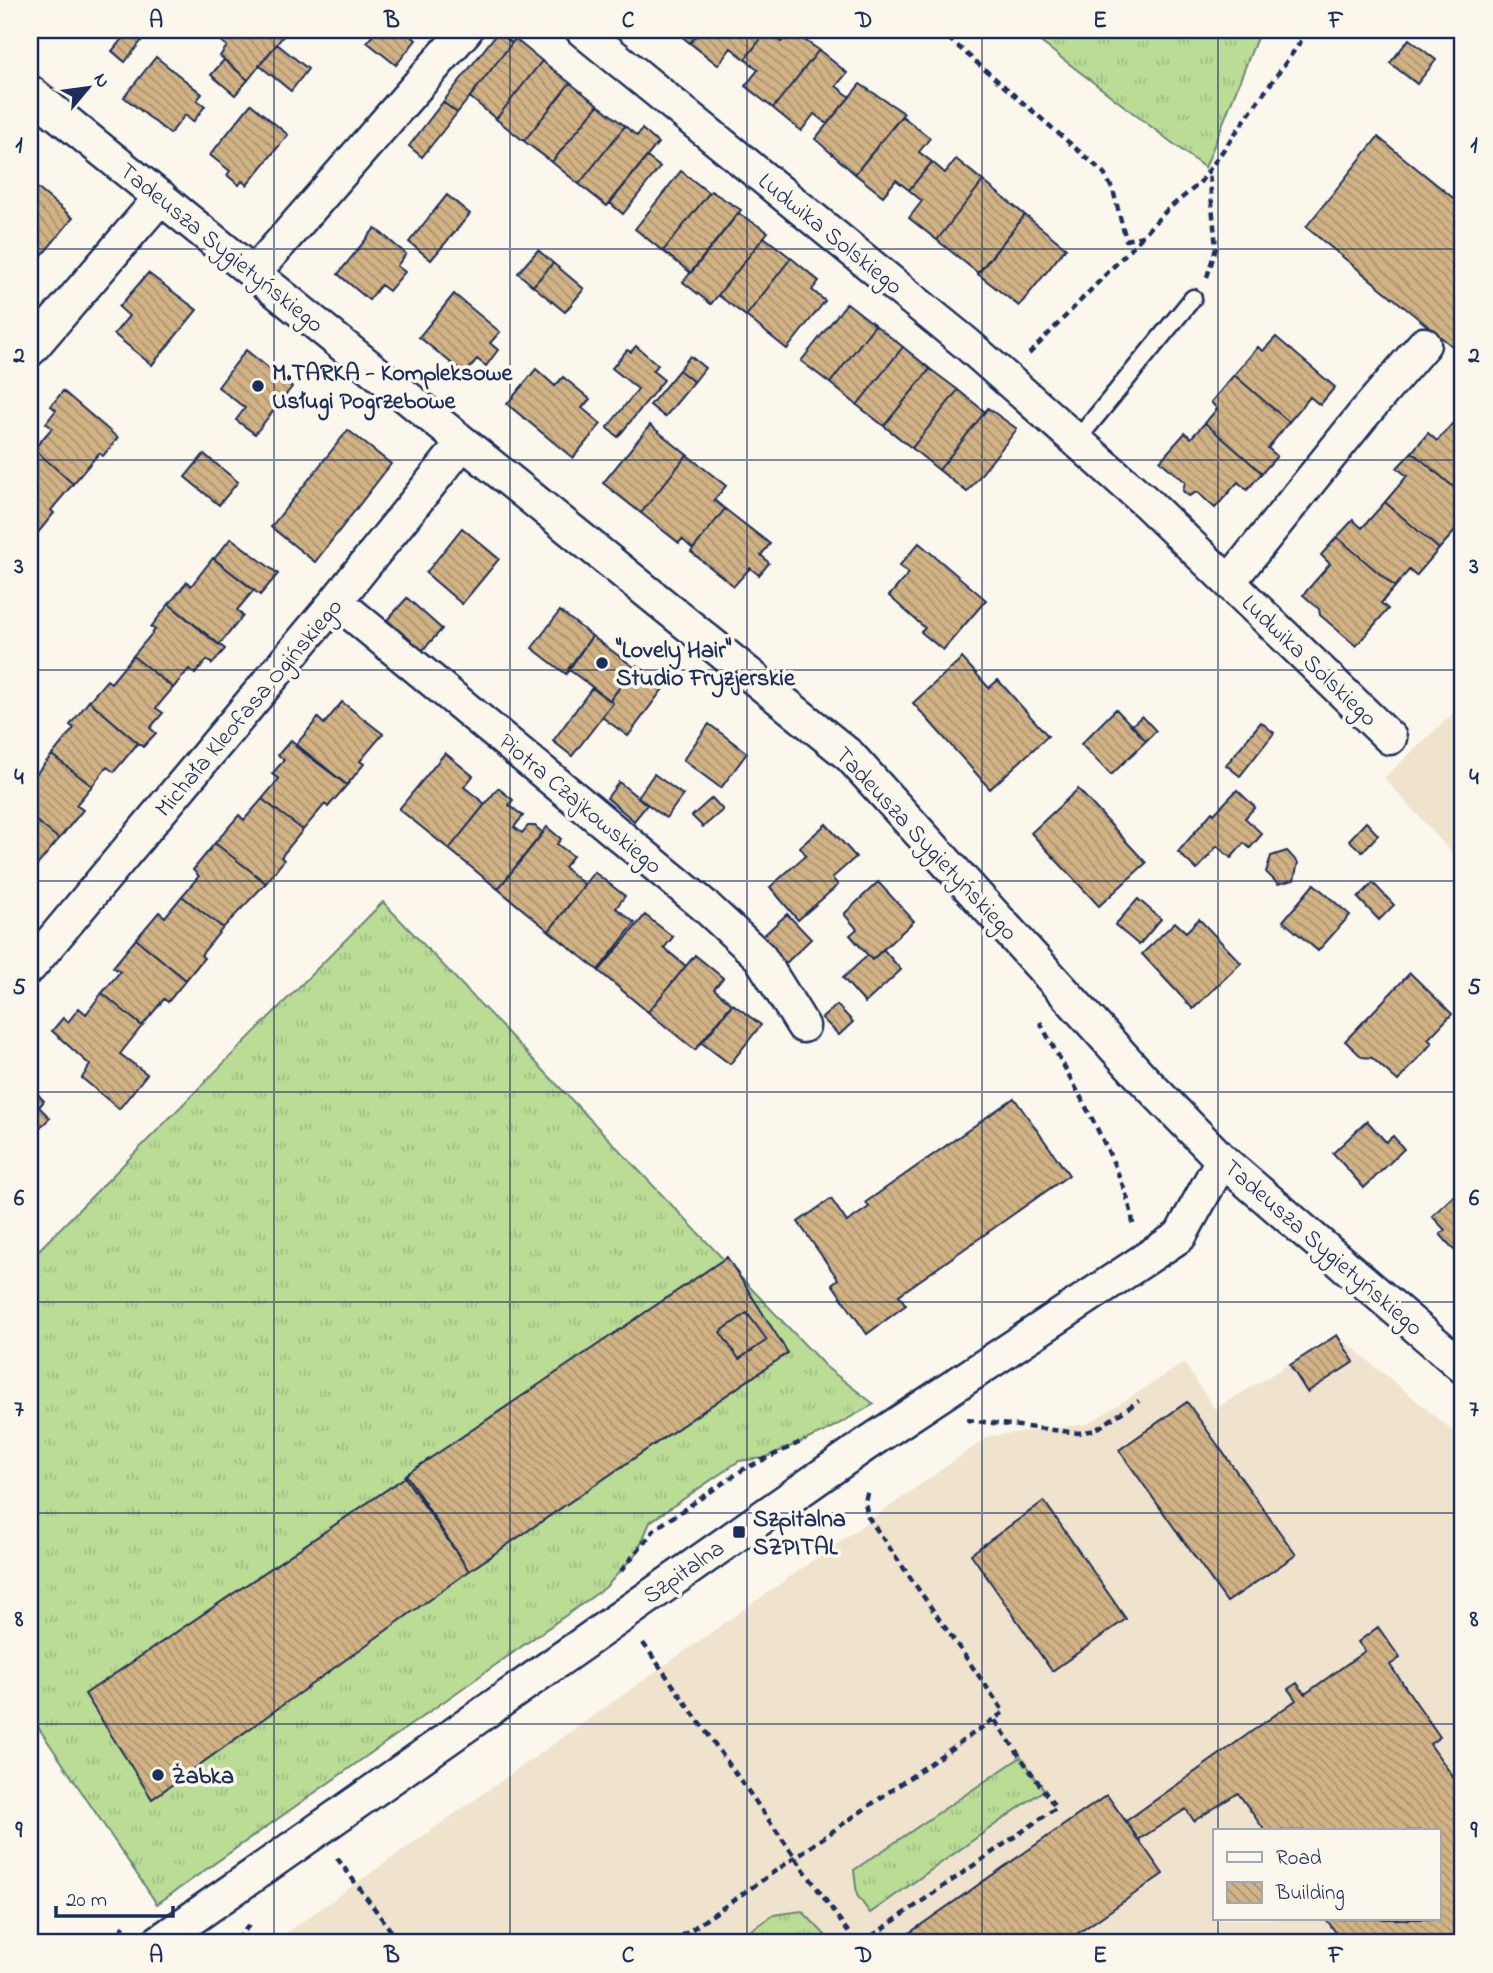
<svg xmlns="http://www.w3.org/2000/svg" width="1493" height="1973" viewBox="0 0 1493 1973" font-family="'Indie Flower',sans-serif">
  <defs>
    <pattern id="grass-tufts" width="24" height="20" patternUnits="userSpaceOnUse" patternTransform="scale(1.75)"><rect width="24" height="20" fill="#badc95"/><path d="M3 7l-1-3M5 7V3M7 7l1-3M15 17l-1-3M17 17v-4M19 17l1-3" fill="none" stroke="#9fbd83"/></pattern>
    <pattern id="building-back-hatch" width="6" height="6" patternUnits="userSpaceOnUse" patternTransform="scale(1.75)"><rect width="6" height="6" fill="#d2b385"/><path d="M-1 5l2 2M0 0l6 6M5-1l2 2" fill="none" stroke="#aa9270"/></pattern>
  </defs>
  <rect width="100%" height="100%" fill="#fbf7ec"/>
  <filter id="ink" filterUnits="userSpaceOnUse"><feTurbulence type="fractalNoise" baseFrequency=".0143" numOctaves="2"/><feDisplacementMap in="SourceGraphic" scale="14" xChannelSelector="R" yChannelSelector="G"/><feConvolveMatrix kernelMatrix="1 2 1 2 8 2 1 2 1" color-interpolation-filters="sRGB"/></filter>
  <g filter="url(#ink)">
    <path fill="#efe3cd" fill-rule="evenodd" d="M1463,704V865L1384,778Z
      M1337,1335L1463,1439V1943H272L989,1436L1088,1424L1184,1363L1215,1409ZM1215,1831H1439V1919H1215Z"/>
    <path fill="url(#grass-tufts)" stroke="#6a867a" stroke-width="2" d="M1025,30H1260L1205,168Z
      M383,902L826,1367L874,1404L824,1432L764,1458L739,1461L650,1522L638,1551L606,1587L157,1904L30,1715V1259Z
      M1021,1757L1044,1790L870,1913L857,1895L854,1870Z
      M802,1911L830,1940L824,1943H732L773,1915Z"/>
    <path fill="url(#building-back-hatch)" stroke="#1b2f5e" stroke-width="2" d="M129,30L142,40L125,62L112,51Z
      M207,30H288L248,80L220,56L227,46Z
      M377,30H404L416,40L396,65L367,42Z
      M674,30H701L690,43Z
      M701,30H765L767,31L745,59L731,48L718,65L690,43Z
      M790,30L819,50L773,108L745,86L758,70L745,59L767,31L781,42Z
      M498,32L512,43L457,113L443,102Z
      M515,39L542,61L496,119L470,97Z
      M1409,39L1436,60L1417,84L1390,63Z
      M277,44L308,69L291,91L259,65Z
      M819,50L847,73L836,86L850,97L827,124L814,114L801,131L773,108Z
      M156,57L202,94L197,100L205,106L193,122L185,115L170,134L124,97Z
      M224,60L248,80L235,95L211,75Z
      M542,61L570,83L524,141L496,119Z
      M570,83L598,105L552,162L524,141Z
      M860,84L904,113L855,174L815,139Z
      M443,102L457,113L422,157L409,146Z
      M251,104L288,135L247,185L242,181L239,185L227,175L230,171L210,155Z
      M598,105L625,126L579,184L552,162Z
      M902,116L930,138L919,152L932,162L909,190L896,180L883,196L855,174Z
      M625,126L637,136L642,129L658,143L607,206L579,184Z
      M1378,137L1463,206V355L1306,227Z
      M647,157L660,167L623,214L610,203Z
      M956,159L983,181L937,240L909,218L922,201L909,190L932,162L945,173Z
      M681,171L709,193L663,251L635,229Z
      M983,181L1025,215L978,273L937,240Z
      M30,182L73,218L34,265L30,262Z
      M711,191L741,210L691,273L663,251Z
      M447,195L470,214L431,260L409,242Z
      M738,213L768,232L711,304L683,282Z
      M1025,215L1066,248L1019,306L978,274Z
      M375,228L406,254L397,266L405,272L389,291L381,285L369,300L338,274Z
      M764,237L791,258L746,316L718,295Z
      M538,250L553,263L533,286L518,273Z
      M791,258L819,281L812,290L825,301L787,349L746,316Z
      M553,263L584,289L565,312L533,286Z
      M148,273L197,310L152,365L114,334L129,316L119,307Z
      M454,294L500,332L490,343L498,350L486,366L477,359L465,374L419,337Z
      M847,303L875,325L830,383L801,361Z
      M875,325L903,347L857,405L830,383Z
      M1276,337L1335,387L1320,405L1310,397L1289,422L1234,375L1258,347L1263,351Z
      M636,346L658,365L653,371L664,380L618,437L607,428L638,389L612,368L627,350L631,352Z
      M903,347L930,369L884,426L857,405Z
      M246,350L292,387L255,434L236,420L245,408L218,387Z
      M690,356L705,368L694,382L679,370Z
      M536,369L555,386L563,377L590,399L582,408L601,424L573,458L507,404Z
      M930,369L958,390L912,448L884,426Z
      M679,370L694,382L665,417L650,405Z
      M1234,375L1289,422L1268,448L1277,456L1262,473L1205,423L1217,409L1211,402Z
      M958,390L985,412L939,470L912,448Z
      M63,391L118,438L103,456L99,453L73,484L34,449L52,428L46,423L56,410L51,406Z
      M988,408L1017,429L967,492L939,470Z
      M1460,415L1463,418V495L1412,452L1428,433L1437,441Z
      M1205,423L1262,473L1247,490L1238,482L1215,508L1197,492L1189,496L1183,491L1185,482L1160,461L1185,433L1191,438Z
      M650,425L687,455L641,513L603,483Z
      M348,430L391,464L315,562L271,527Z
      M34,449L73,484L51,510L54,513L36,535L30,530V455Z
      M1412,452L1463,495V507L1456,516L1463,522L1439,549L1385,502L1407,476L1397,468Z
      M204,454L238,482L219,505L185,477Z
      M687,455L726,486L714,500L725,509L693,549L682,539L679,543L641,513Z
      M1385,502L1439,549L1416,576L1409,570L1395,587L1337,537L1353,520L1362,528Z
      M725,509L770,544L761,555L769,563L759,575L750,568L734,586L691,552Z
      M462,528L499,559L462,604L426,573Z
      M1337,537L1395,587L1381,603L1388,609L1356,646L1320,615L1319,609L1303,595L1330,564L1321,555Z
      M231,538L278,574L260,595L214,559Z
      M919,543L986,600L943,650L921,632L925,628L889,596L909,573L899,566Z
      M213,558L254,590L237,610L243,616L219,645L169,604L187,582L191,586Z
      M407,598L442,629L422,651L387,620Z
      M169,604L225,649L212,664L207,660L195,674L189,669L173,688L133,656L155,630L151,627Z
      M560,611L592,636L566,674L532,648Z
      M592,636L635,668L610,700L568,669Z
      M133,656L173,688L156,708L163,713L150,728L156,733L143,747L89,701L107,680L111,683Z
      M962,658L989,688L998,680L1048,736L990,789L913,703Z
      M637,665L665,686L628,736L602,717L613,703L610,700Z
      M592,688L613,703L572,756L553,741Z
      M89,701L138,743L114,772L107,767L92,786L52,755L74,728L70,725Z
      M342,702L383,734L360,761L364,764L347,785L295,746L318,718L324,724Z
      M1116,709L1146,741L1111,775L1081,744Z
      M1142,716L1156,731L1146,741L1132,725Z
      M1261,722L1274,733L1240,776L1226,765Z
      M709,724L747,753L721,788L683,760Z
      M291,740L347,785L328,807L325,804L303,830L262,799L279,779L272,774L284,760L278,755Z
      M445,753L473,776L464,787L485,804L449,849L399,809Z
      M52,755L92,786L76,805L83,810L59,839L30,816V781Z
      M654,774L683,795L666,818L638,797Z
      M619,782L647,805L634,821L607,798Z
      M498,788L513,800L509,805L523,816L514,827L522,833L528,826H535L543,833L498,889L449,849Z
      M1078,789L1146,863L1099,906L1031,833Z
      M1237,790L1255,807L1245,818L1262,834L1250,848L1244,843L1231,858L1217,846L1197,870L1178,852L1212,812L1214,814Z
      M712,798L723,810L703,827L692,816Z
      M262,799L303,830L281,857L284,860L266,883L215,843L239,815L244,820Z
      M30,816L59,839L34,869L30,866Z
      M1366,822L1378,835L1362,852L1349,840Z
      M826,824L856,857L832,878L838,885L798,920L770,887L806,855L800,847Z
      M547,827L561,839L557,844L573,856L564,867L585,885L549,931L498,889Z
      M215,843L266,883L223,928L182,896L199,876L193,870Z
      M1287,851L1298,863L1294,880L1278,884L1266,872L1271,856Z
      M594,872L625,896L616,908L635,923L598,970L549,931Z
      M878,882L914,921L872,960L850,935L857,929L844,914Z
      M1373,883L1394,905L1379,920L1358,898Z
      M1314,884L1350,915L1318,951L1283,921Z
      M182,896L223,928L201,955L204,958L186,980L136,939L159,912L165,917Z
      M1138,899L1161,919L1139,945L1115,925Z
      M787,914L811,939L786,963L761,938Z
      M645,915L673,937L664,948L686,966L648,1012L599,971Z
      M1199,919L1241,963L1193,1009L1142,954L1175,922L1186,932Z
      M136,939L186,980L168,1002L164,999L142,1026L102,993L120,972L113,967Z
      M883,949L901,970L865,1003L843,978L868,955L872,960Z
      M695,955L723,978L714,989L732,1004L695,1050L648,1012Z
      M1410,973L1452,1014L1428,1039L1432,1043L1398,1081L1372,1058L1362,1057L1345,1041Z
      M102,993L142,1026L120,1054L147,1074L119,1109L82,1078L90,1065L52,1031L63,1018L68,1022L79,1008L86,1014Z
      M733,1004L761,1025L730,1064L702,1043Z
      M837,1005L853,1022L839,1035L822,1018Z
      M35,1091L44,1101L39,1107L50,1118L30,1137V1095Z
      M1014,1098L1069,1175L899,1295L906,1305L867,1334L832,1284L838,1279L798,1222L831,1199L847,1222L869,1207L866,1202Z
      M1367,1121L1386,1142L1393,1136L1404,1149L1364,1188L1333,1153Z
      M1463,1187V1260L1440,1234L1445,1230L1432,1216Z
      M727,1257L788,1353L469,1571L404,1476Z
      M747,1313L767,1340L739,1359L720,1332Z
      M1337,1335L1354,1362L1307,1392L1290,1365Z
      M1187,1402L1296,1555L1227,1602L1119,1450Z
      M407,1476L469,1571L152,1799L85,1694Z
      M1044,1501L1126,1619L1052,1671L971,1554Z
      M1378,1627L1400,1658L1390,1665L1440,1737L1430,1744L1463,1791V1936L1453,1943H1324L1337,1934L1326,1919H1439V1831H1265L1238,1793L1194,1821L1186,1809L1138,1840L1126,1821L1296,1700L1288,1689L1297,1683L1305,1694L1365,1651L1358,1642Z
      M1107,1795L1163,1874L1064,1943H895Z"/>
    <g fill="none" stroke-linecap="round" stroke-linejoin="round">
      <g stroke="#1b2f5e" stroke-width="21">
        <path id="service" d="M1076,441L1193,298"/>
      </g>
      <g stroke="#1b2f5e" stroke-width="37">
        <path id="minor" d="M582,30L967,344L1147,503L1390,738
          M30,92L850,756L1144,1080L1222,1160L1463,1367
          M255,272L466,30
          M30,350L161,197
          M1229,582L1363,415L1424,344
          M336,601L705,906L760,957L803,1026
          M30,967L336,601L462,444
          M157,1943L865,1445L1180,1236L1222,1160"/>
      </g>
      <path stroke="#1b2f5e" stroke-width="4.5" stroke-dasharray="7 5" stroke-linecap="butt" d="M939,30L1103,172L1113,190L1126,240L1142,236L1168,209L1199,184L1309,30
        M1207,277L1216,248L1209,172
        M1029,354L1142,237
        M1040,1022C1063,1067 1132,1181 1133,1226
        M967,1420L1079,1433L1095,1430L1139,1401
        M621,1571L655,1529L744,1469L805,1440
        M643,1643L856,1943
        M337,1858L400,1943
        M237,1940L250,1924
        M101,1943L125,1926
        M672,1943L1004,1712L868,1517L865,1502L868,1489
        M862,1943L1056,1808L994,1719"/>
      <use href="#service" stroke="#fbf7ec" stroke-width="16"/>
      <use href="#minor" stroke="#fbf7ec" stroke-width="32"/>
    </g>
  </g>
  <path fill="none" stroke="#1b2f5e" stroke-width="2" stroke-opacity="0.55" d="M274,30V1943M510,30V1943M747,30V1943M982,30V1943M1218,30V1831M30,249H1463M30,460H1463M30,670H1463M30,881H1463M30,1092H1463M30,1302H1463M30,1513H1463M30,1724H1463M1218,1919V1943"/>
  <g fill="#1b2f5e" stroke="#fbf7ec" stroke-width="2.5">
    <circle cx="258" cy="386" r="7"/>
    <circle cx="602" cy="663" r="7"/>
    <rect x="732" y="1525" width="14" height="14" rx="3.5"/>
    <circle cx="158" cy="1775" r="7"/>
  </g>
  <g text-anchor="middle" stroke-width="7" stroke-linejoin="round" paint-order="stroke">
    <g font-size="24" fill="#1b2f5e" stroke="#fbf7ec">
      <text transform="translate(831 233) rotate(39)" y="8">Ludwika Solskiego</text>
      <text transform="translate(222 247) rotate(39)" y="8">Tadeusza Sygietyńskiego</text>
      <text transform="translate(1310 660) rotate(44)" y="8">Ludwika Solskiego</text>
      <text transform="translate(248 707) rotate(-50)" y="8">Michała Kleofasa Ogińskiego</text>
      <text transform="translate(581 803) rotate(40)" y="8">Piotra Czajkowskiego</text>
      <text transform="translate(927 843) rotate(47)" y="8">Tadeusza Sygietyńskiego</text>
      <text transform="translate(1324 1247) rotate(41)" y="8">Tadeusza Sygietyńskiego</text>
      <text transform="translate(683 1571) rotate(-35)" y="8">Szpitalna</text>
    </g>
    <g font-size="24" font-weight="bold" fill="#1b2f5e" stroke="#fbf7ec" text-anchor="start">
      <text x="272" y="380">M.TARKA - Kompleksowe<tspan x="272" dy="28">Usługi Pogrzebowe</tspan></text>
      <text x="616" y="657">"Lovely Hair"<tspan x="616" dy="28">Studio Fryzjerskie</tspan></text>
      <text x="753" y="1526">Szpitalna<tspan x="753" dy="28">SZPITAL</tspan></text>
      <text x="172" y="1783">Żabka</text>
    </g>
  </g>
  <rect width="1493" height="1973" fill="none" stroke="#fbf7ec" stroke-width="77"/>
  <rect x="1213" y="1829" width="228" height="91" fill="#fbf7ec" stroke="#a1a7b3" stroke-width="2"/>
  <rect x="1227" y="1852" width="35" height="10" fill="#fbf7ec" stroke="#a1a7b3" stroke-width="2"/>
  <text x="1276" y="1864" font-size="21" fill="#1b2f5e">Road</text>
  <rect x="1227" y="1882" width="35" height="21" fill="url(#building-back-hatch)" stroke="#a1a7b3" stroke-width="2"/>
  <text x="1276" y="1899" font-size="21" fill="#1b2f5e">Building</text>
  <g transform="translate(88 88) rotate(61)" stroke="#fbf7ec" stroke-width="5" paint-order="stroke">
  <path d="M0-5L12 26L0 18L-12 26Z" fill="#1b2f5e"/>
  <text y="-10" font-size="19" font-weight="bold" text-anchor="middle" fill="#1b2f5e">N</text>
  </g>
  <path d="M56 1906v10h117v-10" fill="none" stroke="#1b2f5e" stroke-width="3.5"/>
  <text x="66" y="1906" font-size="21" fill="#1b2f5e" stroke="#fbf7ec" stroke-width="5" paint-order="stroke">20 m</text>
  <rect x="38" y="38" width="1416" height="1896" fill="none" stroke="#1b2f5e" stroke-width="2.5"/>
  <g font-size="23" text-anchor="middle" font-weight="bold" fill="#1b2f5e">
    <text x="156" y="27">A</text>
    <text x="392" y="27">B</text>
    <text x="628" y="27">C</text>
    <text x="864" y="27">D</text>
    <text x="1100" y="27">E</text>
    <text x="1336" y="27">F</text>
    <text x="19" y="152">1</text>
    <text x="1474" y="152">1</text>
    <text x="19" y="362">2</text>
    <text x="1474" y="362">2</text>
    <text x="19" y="573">3</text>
    <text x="1474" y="573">3</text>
    <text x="19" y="784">4</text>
    <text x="1474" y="784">4</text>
    <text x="19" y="994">5</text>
    <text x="1474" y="994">5</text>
    <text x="19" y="1205">6</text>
    <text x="1474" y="1205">6</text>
    <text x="19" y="1416">7</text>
    <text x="1474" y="1416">7</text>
    <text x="19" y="1626">8</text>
    <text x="1474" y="1626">8</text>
    <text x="19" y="1837">9</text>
    <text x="1474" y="1837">9</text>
    <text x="156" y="1962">A</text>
    <text x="392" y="1962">B</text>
    <text x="628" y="1962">C</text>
    <text x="864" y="1962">D</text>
    <text x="1100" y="1962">E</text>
    <text x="1336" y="1962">F</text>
  </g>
</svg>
